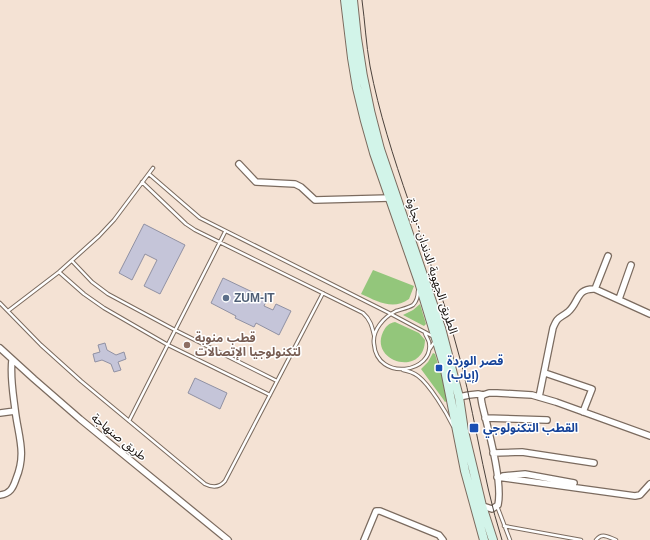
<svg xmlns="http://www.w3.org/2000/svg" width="650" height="540" viewBox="0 0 650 540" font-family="Arial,'Noto Sans Arabic',sans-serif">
  <rect width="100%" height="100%" fill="#f4e2d4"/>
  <path fill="#93c67b" d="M373,270L414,286L409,299C393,311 377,301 361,294Z
    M420,304L426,324L424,326L403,315L413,310Z
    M395,322L419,333L425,340C424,378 369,362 383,332C386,326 389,323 395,322Z
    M433,353L435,354L442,377L447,401L445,402L443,399L421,369L428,362Z"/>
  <path fill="#c5c5d9" stroke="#9091a3" d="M144,224L185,245L160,294L144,286L157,260L145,254L132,280L119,273Z
    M223,278L267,299L264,306L273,310L276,304L291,311L279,335L256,323L254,327L235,318L236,316L211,303Z
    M105,343L107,350L116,355L124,352L126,359L118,362L121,370L114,372L111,364L102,360L95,362L93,354L100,352L98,345Z
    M195,378L227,393L220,409L188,393Z"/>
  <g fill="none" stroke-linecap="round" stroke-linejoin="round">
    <g stroke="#7b6b5f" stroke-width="4.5">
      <path id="service" d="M149,174L200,218L391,314L434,337
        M142,182L186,224L195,230L363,313C370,319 372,326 374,335
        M72,261L92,282L108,294L175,330L277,381
        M59,272L84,294L104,308L168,345L270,395
        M418,291C418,296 417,301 413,305C408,308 402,309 396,311C384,317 372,330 374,344C377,382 435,373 429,342C428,339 426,336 425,333
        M0,303L41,345L81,381L205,484C213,488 220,487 225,481L323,293
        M8,311L59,272L99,236L114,220L153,168
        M429,350L435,341
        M403,370C409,371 414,373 418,376C430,385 446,412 453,426
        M129,421L225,232
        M497,506L510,540
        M504,526L581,540
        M596,540C602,532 608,537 616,540"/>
    </g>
    <g stroke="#7b6b5f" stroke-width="8">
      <path id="minor" d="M239,164L256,182L295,184L301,187L315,200L390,198
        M595,289L608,256
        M619,299L631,265
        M0,348L34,379L80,419L228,540
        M545,373L592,389L583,412
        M459,397L469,395L478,394L483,395L489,393H497L532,395L556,402L650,436
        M539,397L553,328C558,316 559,319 568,312C579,303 576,288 595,289L650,314
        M0,413L15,411
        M485,418L547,420
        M493,453L522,452L594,463
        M503,476L525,474L574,483
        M497,477L635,496L640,495L650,484
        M0,495C10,494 13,488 16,479C27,453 18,436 15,409C13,393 10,376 12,360
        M480,505L492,509L498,505C503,482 488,429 482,404L481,398L483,395
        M364,540L376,511H380L439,535L443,540"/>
    </g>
    <g stroke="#7b6b5f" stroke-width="10">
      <path id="secondary" d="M345,0L352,58L357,88L365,121L374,153L419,282L444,365L465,471L484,540
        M353,0C357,51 366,100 380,149L441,328L459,397L464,431L482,506L493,540"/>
    </g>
    <use href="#service" stroke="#fff" stroke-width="2.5"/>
    <use href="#minor" stroke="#fff" stroke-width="5.5"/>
    <use href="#secondary" stroke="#d2f4e9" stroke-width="8"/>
    <path stroke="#4b423c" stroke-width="1" d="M362,0C365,22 366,44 370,66C388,159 428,246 454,337C474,404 481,474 502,540"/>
  </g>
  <circle fill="#5c6f8a" stroke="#fff" stroke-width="1.5" cx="226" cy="298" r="4"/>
  <circle fill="#8d6e63" stroke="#fff" stroke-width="1.5" cx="187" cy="345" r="4"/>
  <g fill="#1a4fb4" stroke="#fff" stroke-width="1.5">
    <rect x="435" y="364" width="8" height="8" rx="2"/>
    <rect x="469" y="423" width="10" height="10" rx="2"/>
  </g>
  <g text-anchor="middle" stroke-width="3" stroke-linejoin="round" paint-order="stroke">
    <g font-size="12" fill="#16100c" stroke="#fff">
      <text transform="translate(432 266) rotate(72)" y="4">الطريق الجهوية الدندان - بجاوة</text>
      <text transform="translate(119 437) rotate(39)" y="4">طريق صنهاجة</text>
    </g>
    <g font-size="12" font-weight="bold" fill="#4e5e75" stroke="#fff" text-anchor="start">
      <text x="234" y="302">ZUM-IT</text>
    </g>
    <g font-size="12" font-weight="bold" fill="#785e54" stroke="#fff" text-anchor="start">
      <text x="195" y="342">قطب منوبة<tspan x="195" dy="14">لتكنولوجيا الإتصالات</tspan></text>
    </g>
    <g font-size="12" font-weight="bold" fill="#164399" stroke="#fff" text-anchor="start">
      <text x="447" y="365">قصر الوردة<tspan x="447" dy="14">(إياب)</tspan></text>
      <text x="483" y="432">القطب التكنولوجي</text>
    </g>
  </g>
</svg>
